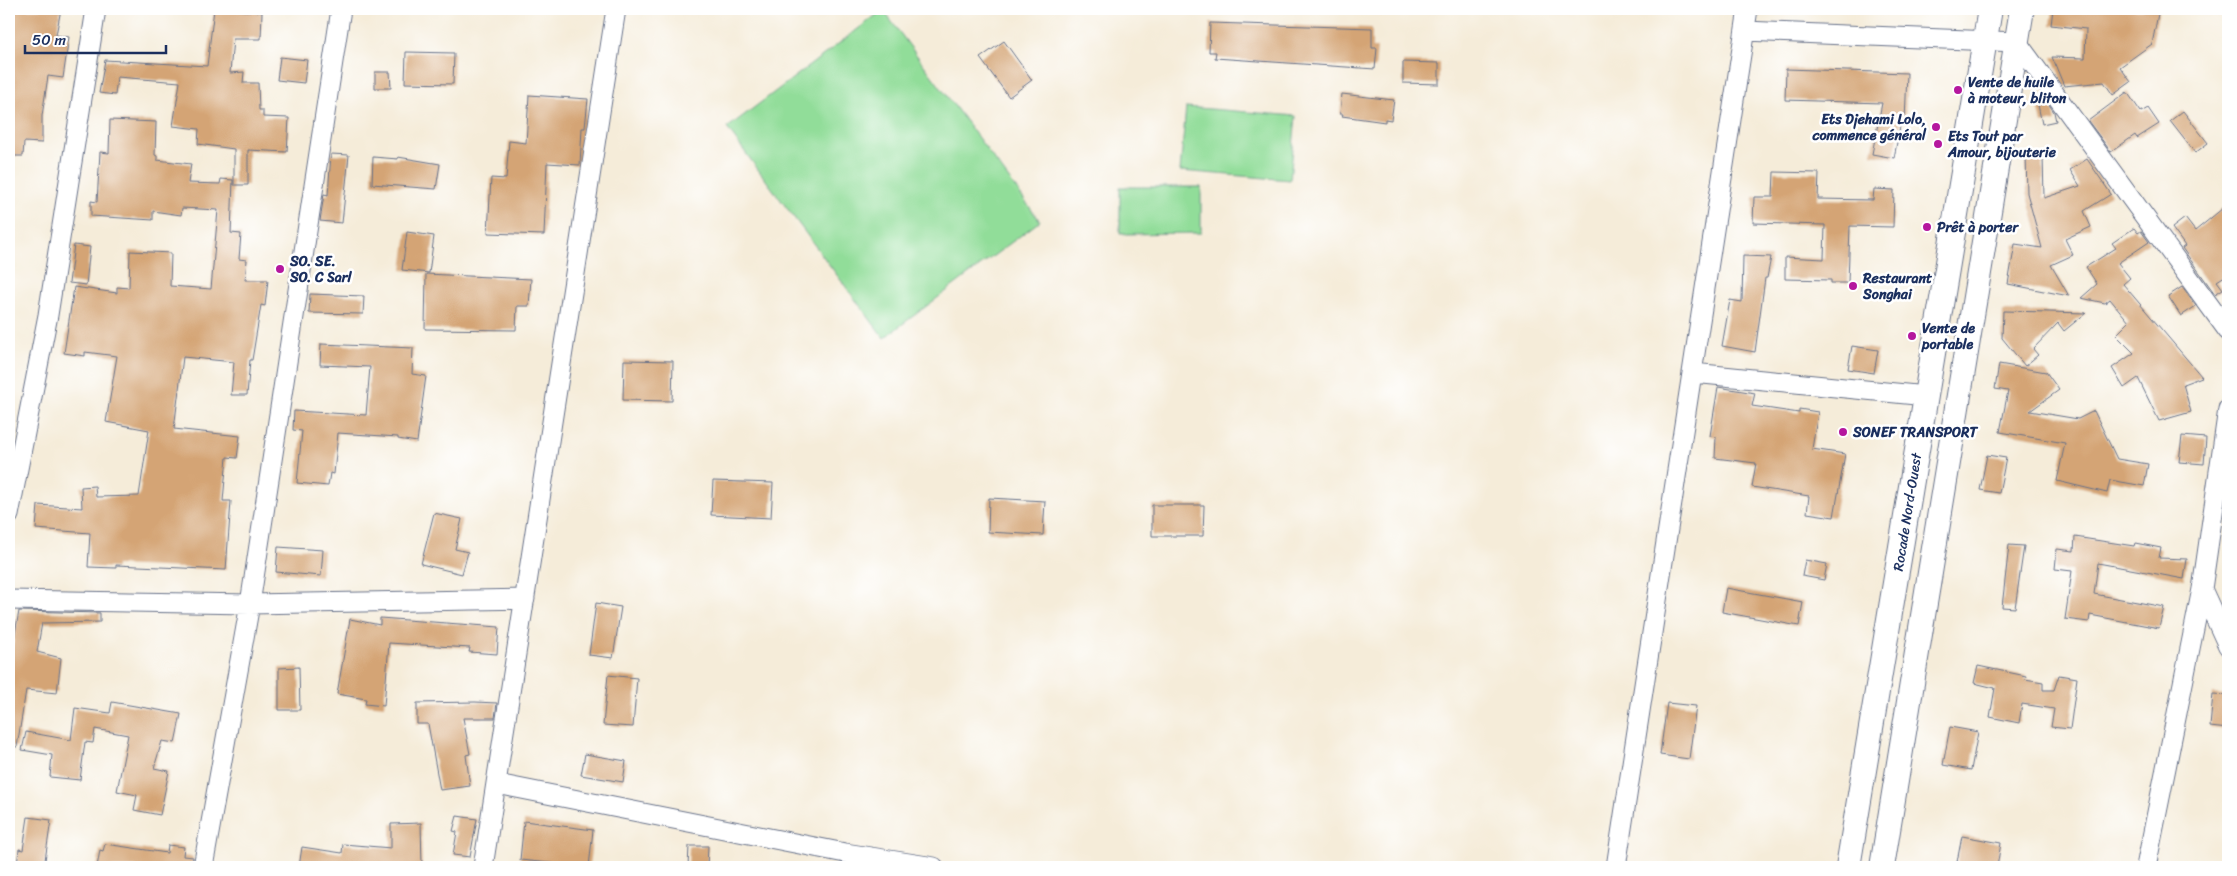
<svg xmlns="http://www.w3.org/2000/svg" width="2237" height="876" viewBox="0 0 2237 876" font-family="Sriracha,sans-serif">
  <rect width="100%" height="100%" fill="#fff"/>
  <filter id="ink" filterUnits="userSpaceOnUse"><feTurbulence type="fractalNoise" baseFrequency=".02" numOctaves="2"/><feDisplacementMap in="SourceGraphic" scale="10" xChannelSelector="R" yChannelSelector="G"/><feConvolveMatrix kernelMatrix="1 2 1 2 8 2 1 2 1" color-interpolation-filters="sRGB"/></filter>
  <filter id="wash" filterUnits="userSpaceOnUse"><feTurbulence type="fractalNoise" baseFrequency=".0096" numOctaves="4" result="noise"/><feDisplacementMap in="SourceGraphic" scale="20" xChannelSelector="R" yChannelSelector="G"/><feGaussianBlur stdDeviation="1.12" result="paint"/><feColorMatrix in="noise" values="0 0 0 0 0 0 0 0 0 0 0 0 0 0 0 0 0 1.4 0 .05"/><feComposite in="paint" operator="in"/></filter>
  <g filter="url(#wash)">
    <rect width="100%" height="100%" fill="#f5ecd9"/>
    <path fill="#91dd99" stroke="#56867c" d="M883,10L1040,221L884,338L727,128Z
      M1186,107L1296,116L1290,180L1180,171Z
      M1120,187H1201V233L1120,234Z"/>
    <g id="blocks">
      <path fill="#d4a475" d="M9,9H61L56,35L69,37L63,78L48,76L42,116V143L24,142L23,156H9Z
        M214,9L262,12L261,39H233L230,73L244,72L243,83H258L259,110H263V117L289,118L287,152L248,150V185H234V149L198,144L199,129L173,126L180,82L117,77L115,95L99,93L105,60L207,66Z
        M2053,9H2159L2152,44L2120,67L2131,82L2113,95L2104,82L2064,86L2052,57L2085,58L2086,29L2051,25Z
        M1210,23L1372,28V48H1377L1375,69L1215,58L1216,52H1209Z
        M1004,41L1032,80L1009,97L980,58Z
        M406,52L454,53L453,84L405,83Z
        M280,57L307,60L304,83L277,80Z
        M1403,62L1439,63V84L1403,83Z
        M1786,69L1907,73L1905,121H1901L1894,158L1872,154L1882,103L1785,100Z
        M375,72H390L391,88H375Z
        M2127,92L2141,112L2148,108L2159,124L2137,138L2135,135L2111,152L2088,121Z
        M1342,94L1394,100L1391,120L1385,119V122L1342,116L1343,114H1340Z
        M529,95L588,99L585,128H582L580,165L547,163L544,235L488,233L491,178L506,179L509,141L526,143Z
        M2048,103L2054,112L2056,121L2042,124L2038,105Z
        M2183,111L2208,143L2195,153L2170,121Z
        M110,120L156,122L155,155L157,156V160L191,164L188,183L220,184L221,179L233,180L231,233L241,234L239,259L247,260L245,280H268L265,306L261,305L252,360H250L247,395H231L234,362L183,357L174,429L240,436L237,458L227,457L223,501H231L226,570L116,565V568L88,567L90,533L36,529L38,505L82,508L81,487L95,486L96,497L139,496L149,430L106,422L117,356L85,352V356L64,353L74,287L117,293V287L129,288L130,251L171,253L170,286L211,289L218,210L182,208L181,215L153,211V220L91,216V201L97,202L100,152L109,153Z
        M331,154L349,155L342,223L320,221L324,194L328,195Z
        M2026,156H2043L2044,198L2080,186L2070,170L2087,159L2111,194L2084,211L2091,227L2065,239L2073,255L2051,265L2069,296L2008,284L2015,244L2042,248L2027,193Z
        M373,157L398,159V157L440,164L436,189L372,184Z
        M1774,172L1819,173L1818,199L1873,200L1874,189L1894,190L1893,227L1850,226L1848,283H1831V280L1785,279V257L1824,259L1825,225L1753,223L1754,197H1773Z
        M2228,204V274L2217,281L2223,289L2215,294L2182,248L2185,246L2172,228L2185,218L2195,231Z
        M2134,228L2138,233L2141,231L2149,242L2118,263L2130,278L2123,284L2202,377L2183,384L2191,412L2159,421L2138,378L2124,388L2112,368L2134,353L2116,335L2129,322L2110,299L2105,303L2081,298L2097,284L2086,267L2116,248L2112,243Z
        M407,232L434,236L429,273L402,270Z
        M74,245L90,247L86,285L69,283Z
        M1743,256L1771,257L1767,278H1765L1755,352L1722,346L1730,300L1742,302Z
        M426,274L531,279L529,306H517L516,330L425,329Z
        M2182,287L2196,306L2181,316L2168,296Z
        M310,294L364,296L363,314L309,313Z
        M2003,311L2049,312L2086,313L2064,331L2058,323L2033,349L2038,355L2025,366L2002,338Z
        M321,344L413,348L412,374L426,376L417,442L398,439V437L338,433L334,474L330,473L328,486L297,483L302,431L293,430L294,411L366,415L370,367L320,365Z
        M1852,346L1878,350L1874,373L1848,369Z
        M624,360L673,361L672,401L623,400Z
        M1999,364L2046,372L2059,390L2030,411L2078,419L2094,411L2117,459L2148,464L2144,486L2110,480L2107,493L2057,481L2065,443L2000,432L2008,391L1995,389Z
        M1718,387L1755,393L1752,406L1799,413V409L1818,412L1812,449L1845,454L1834,517L1807,513L1809,496L1752,487L1756,463L1715,458L1716,437L1710,436Z
        M2182,436L2206,438L2204,464L2179,462Z
        M1987,455L2006,458L1999,493L1980,490Z
        M713,481L773,483L771,518L711,515Z
        M989,498L1045,501L1043,535L988,532Z
        M1152,505H1204L1203,536H1152Z
        M434,513L462,519L455,549L468,552L462,574L421,564Z
        M2075,537L2134,546L2135,543L2161,548L2159,558L2187,559L2184,579L2098,563L2094,594L2164,607L2159,628L2090,615L2089,622L2065,619L2072,571L2055,569L2057,549L2074,551Z
        M2009,545L2024,546L2015,608L2002,607Z
        M278,547L323,550L321,576L276,572Z
        M1805,560L1827,564L1824,580L1802,576Z
        M1726,588L1803,602L1799,626L1722,612Z
        M596,603L621,607L613,658L589,655Z
        M19,611L100,613V622L42,623L37,652L61,658L57,693L26,690L17,747L9,746V667Z
        M380,618L499,627L497,654L469,652L470,648L389,643L384,706L365,704L366,699L337,694L350,619L380,625Z
        M1978,666L2026,676L2025,679L2043,682V690H2054L2059,675L2077,678L2070,729L2051,727L2054,709L2022,704L2019,723L1990,717L1995,688L1974,683Z
        M299,667L300,710H279V668Z
        M608,675L637,678L633,727L603,725Z
        M2213,694L2228,695V729L2210,727Z
        M112,702L181,714L175,743L162,741L154,768L169,771L160,815L134,810L137,795L117,791L128,735L95,729L93,743L85,742L80,780L50,777L52,755L22,750L26,732L71,740L75,708L110,713Z
        M475,702L497,703L495,718H463L470,754L466,755L470,786L440,790L428,724H417V703Z
        M1667,703L1696,706L1689,759L1660,755Z
        M1950,727L1978,732L1971,770L1943,765Z
        M585,754L626,761L623,782L581,775Z
        M457,816L477,819L470,857L453,855L457,832L453,831Z
        M28,817L51,820L44,867L17,865L19,849L23,850Z
        M524,821L593,830L589,867L520,860Z
        M421,823L422,867H299L302,847L342,853L343,844L391,848V824Z
        M1962,836L2001,843L1997,867H1956Z
        M105,844L167,853L168,845L184,847L183,856L193,857L192,867H97L100,850L103,851Z
        M689,846H708L707,867H688Z"/>
    </g>
  </g>
  <g filter="url(#ink)">
    <use href="#blocks" fill-opacity="0" stroke="#677189" stroke-width="1"/>
    <g fill="none" stroke-linecap="round" stroke-linejoin="round">
      <g stroke="#677189" stroke-width="21">
        <path id="minor" d="M1745,31L2017,42L2228,331
          M1693,373L1926,396
          M9,515L48,315L96,9
          M2202,589L2228,646
          M9,600L250,604L525,599
          M497,784L845,853L934,867
          M203,867L250,604L341,9
          M483,867L616,9
          M1616,867L1748,9
          M2146,867L2202,589L2228,409"/>
      </g>
      <g stroke="#677189" stroke-width="26">
        <path id="major" d="M1848,867L1990,9
          M1882,867L2022,9"/>
      </g>
      <use href="#minor" stroke="#fff" stroke-width="19"/>
      <use href="#major" stroke="#fff" stroke-width="24"/>
    </g>
  </g>
  <g fill="#b5179e" stroke="#fff" stroke-width="2">
    <circle cx="1958" cy="90" r="5"/>
    <circle cx="1936" cy="127" r="5"/>
    <circle cx="1938" cy="144" r="5"/>
    <circle cx="1927" cy="227" r="5"/>
    <circle cx="280" cy="269" r="5"/>
    <circle cx="1853" cy="286" r="5"/>
    <circle cx="1912" cy="336" r="5"/>
    <circle cx="1843" cy="432" r="5"/>
  </g>
  <g text-anchor="middle" stroke-width="5" stroke-linejoin="round" paint-order="stroke">
    <g font-size="14" font-weight="bold" fill="#1b2f5e" stroke="#fff" text-anchor="start">
      <text x="1968" y="87">Vente de huile<tspan x="1968" dy="16">à moteur, bliton</tspan></text>
      <text x="1926" y="124" text-anchor="end">Ets Djehami Lolo,<tspan x="1926" dy="16">commence général</tspan></text>
      <text x="1948" y="141">Ets Tout par<tspan x="1948" dy="16">Amour, bijouterie</tspan></text>
      <text x="1937" y="232">Prêt à porter</text>
      <text x="290" y="266">SO. SE.<tspan x="290" dy="16">SO. C Sarl</tspan></text>
      <text x="1863" y="283">Restaurant<tspan x="1863" dy="16">Songhai</tspan></text>
      <text x="1922" y="333">Vente de<tspan x="1922" dy="16">portable</tspan></text>
      <text x="1853" y="437">SONEF TRANSPORT</text>
    </g>
    <g font-size="14" fill="#1b2f5e" stroke="#fff">
      <text transform="translate(1907 512) rotate(-81)" y="5">Rocade Nord-Ouest</text>
    </g>
  </g>
  <rect width="2237" height="876" fill="none" stroke="#fff" stroke-width="30"/>
  <path d="M25 45v8h141v-8" fill="none" stroke="#1b2f5e" stroke-width="2.5"/>
  <text x="32" y="45" font-size="15" fill="#1b2f5e" stroke="#ffffff" stroke-width="4" paint-order="stroke">50 m</text>
</svg>
